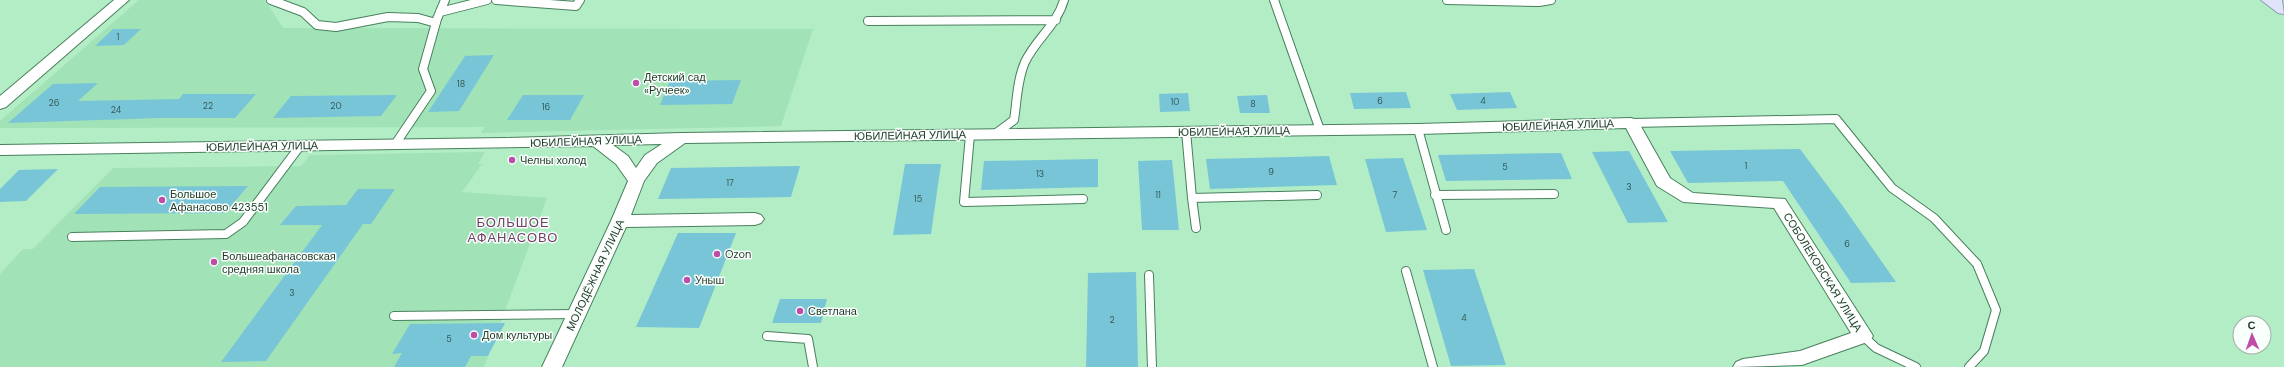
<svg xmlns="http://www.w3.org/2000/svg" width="2284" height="367" viewBox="0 0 2284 367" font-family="'DM Sans',sans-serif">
  <rect width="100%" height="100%" fill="#b2edc5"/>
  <path fill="#a1e2b7" d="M139,0H265L283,28L813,29L781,126L481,133L485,127L0,128V121Z
    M485,152L478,164H482L462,192L547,198L484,367H0V274L23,249H33L113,168L301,166L310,155Z"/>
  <path fill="#78c5d8" d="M113,29H141L124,45L95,46Z
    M494,55L459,111L428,112L465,56Z
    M741,80L732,104L660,105L670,81Z
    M98,83L78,101L179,99L183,94H256L235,118H160L8,123L53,84Z
    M1406,92L1411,108L1354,109L1350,93Z
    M1510,92L1517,108L1457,110L1450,94Z
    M1188,93L1190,111L1160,112L1159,94Z
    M397,95L381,116L273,118L291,96Z
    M523,95H584L570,120H507Z
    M1267,95L1270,113H1240L1237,96Z
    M1800,149L1842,205L1896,282L1851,283L1783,181L1688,183L1670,151Z
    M1629,151L1668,222L1628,223L1592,152Z
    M1561,153L1572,179L1446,181L1438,155Z
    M1329,156L1337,185L1210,189L1206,159Z
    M1403,158L1427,230L1386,232L1365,159Z
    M1098,159V187L981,190L984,161Z
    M1172,160L1179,230H1142L1138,161Z
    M905,164H941L931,234L893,235Z
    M800,166L791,197L658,199L671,168Z
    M58,169L26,201L0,202V189L19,170Z
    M248,186L225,213L74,214L100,187Z
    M358,189H395L371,224H363L266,361L221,362L322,225H280L296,206L346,205Z
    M678,233H736L699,328L636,327Z
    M1474,269L1506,365L1451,366L1423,270Z
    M1136,272L1138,367H1086L1088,273Z
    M780,299H827L821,323H772Z
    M505,323L488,356H471L465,367H394L402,353L392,354L410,324Z"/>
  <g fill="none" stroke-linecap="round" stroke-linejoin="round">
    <g stroke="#49805d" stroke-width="10">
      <path id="service" d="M271,0L303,12L317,25L336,27L388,17L418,18L436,23
        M496,0L576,6L580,0
        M1274,0L1320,130
        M1447,0L1539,2L1551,0
        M440,12L487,0
        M868,21L1056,20
        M1631,123L1836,119L1892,188L1934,218L1977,264L1996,310L1984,351L1969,367
        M1418,129L1446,230
        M1186,131L1192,198L1317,195
        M995,134L1014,120C1017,101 1017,80 1025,62C1036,39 1057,25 1064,0
        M970,135L964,202L1083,199
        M396,143L431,91L423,69L437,19L445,0
        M1435,195L1554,194
        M1192,198L1196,228
        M72,237L226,234L243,222L300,146
        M1406,271L1433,367
        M1149,275L1152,367
        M394,316L577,314
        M767,336L808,339L813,367
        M1863,336L1876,348L1916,367"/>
    </g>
    <g stroke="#49805d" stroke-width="2">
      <path id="minor" d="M114,0H129L6,107L0,109V96Z
        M1631,118L1637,120L1639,123L1670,178L1693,193L1785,199L1870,331L1873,336L1870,341L1802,365L1733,367L1736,362L1743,359L1800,351L1851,333L1774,208L1683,202L1657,186L1626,128L1418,134L685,143L657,163L644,181L631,215L755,213L761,215L764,219L761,223L755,225L626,227L562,367H542L611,221L628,181L616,164L593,146L0,155V145L505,138L681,133L1418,124ZM662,144L645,155L636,168L628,156L613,145Z"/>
    </g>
    <g stroke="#8e9cb0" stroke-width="2">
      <path id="primary" d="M2261,0H2282L2284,14L2278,13Z"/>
    </g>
    <use href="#service" stroke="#fff" stroke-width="8"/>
    <use href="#minor" fill="#fff" fill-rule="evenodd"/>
    <use href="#primary" fill="#dfe4fb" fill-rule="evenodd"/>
  </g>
  <g fill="#bd4da9" stroke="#f9fffb" stroke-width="1.5">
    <circle cx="636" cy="83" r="4"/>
    <circle cx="512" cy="160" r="4"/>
    <circle cx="162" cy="200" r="4"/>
    <circle cx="717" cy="254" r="4"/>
    <circle cx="214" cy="262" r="4"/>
    <circle cx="687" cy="280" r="4"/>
    <circle cx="800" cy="311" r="4"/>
    <circle cx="474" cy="335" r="4"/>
  </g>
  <g text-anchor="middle" stroke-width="3" stroke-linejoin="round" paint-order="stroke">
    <g font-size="9" fill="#355a54">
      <text x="118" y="40">1</text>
      <text x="461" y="87">18</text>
      <text x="1380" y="104">6</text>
      <text x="1483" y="104">4</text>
      <text x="1175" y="105">10</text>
      <text x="54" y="106">26</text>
      <text x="1253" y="107">8</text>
      <text x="208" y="109">22</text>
      <text x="336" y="109">20</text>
      <text x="546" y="110">16</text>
      <text x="116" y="113">24</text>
      <text x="1746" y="169">1</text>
      <text x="1505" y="170">5</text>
      <text x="1271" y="175">9</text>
      <text x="1040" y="177">13</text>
      <text x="730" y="186">17</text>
      <text x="1629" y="190">3</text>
      <text x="1158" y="198">11</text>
      <text x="1395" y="198">7</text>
      <text x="918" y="202">15</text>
      <text x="1847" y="247">6</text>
      <text x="292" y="296">3</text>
      <text x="1464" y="321">4</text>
      <text x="1112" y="323">2</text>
      <text x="449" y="342">5</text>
    </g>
    <g font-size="11" fill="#1f3728" stroke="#f9fffb" text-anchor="start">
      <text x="644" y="81">Детский сад<tspan x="644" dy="13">«Ручеек»</tspan></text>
      <text x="520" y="164">Челны холод</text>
      <text x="170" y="198">Большое<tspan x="170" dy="13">Афанасово 423551</tspan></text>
      <text x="725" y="258">Ozon</text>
      <text x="222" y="260">Большеафанасовская<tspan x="222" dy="13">средняя школа</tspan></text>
      <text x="695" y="284">Уныш</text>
      <text x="808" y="315">Светлана</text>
      <text x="482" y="339">Дом культуры</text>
    </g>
    <g font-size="11" fill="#1f3728" stroke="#f9fffb">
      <text transform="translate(1558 125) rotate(-2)" y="4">ЮБИЛЕЙНАЯ УЛИЦА</text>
      <text transform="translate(1234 131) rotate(-1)" y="4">ЮБИЛЕЙНАЯ УЛИЦА</text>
      <text transform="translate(910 135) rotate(-1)" y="4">ЮБИЛЕЙНАЯ УЛИЦА</text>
      <text transform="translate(586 141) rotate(-2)" y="4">ЮБИЛЕЙНАЯ УЛИЦА</text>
      <text transform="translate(262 146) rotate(-1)" y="4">ЮБИЛЕЙНАЯ УЛИЦА</text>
      <text transform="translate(1823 272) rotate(58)" y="4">СОБОЛЕКОВСКАЯ УЛИЦА</text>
      <text transform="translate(595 275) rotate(-65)" y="4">МОЛОДЁЖНАЯ УЛИЦА</text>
    </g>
    <g font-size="13" letter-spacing="1" fill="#743c69" stroke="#f9fffb">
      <text x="513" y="227">БОЛЬШОЕ<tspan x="513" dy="15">АФАНАСОВО</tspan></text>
    </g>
  </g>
  <g transform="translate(2252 335) rotate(358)"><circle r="19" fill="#f9fffb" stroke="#a2afa7"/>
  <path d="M0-3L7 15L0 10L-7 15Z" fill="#bd4da9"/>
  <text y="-6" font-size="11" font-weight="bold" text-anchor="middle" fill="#1f3728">С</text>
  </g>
</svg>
